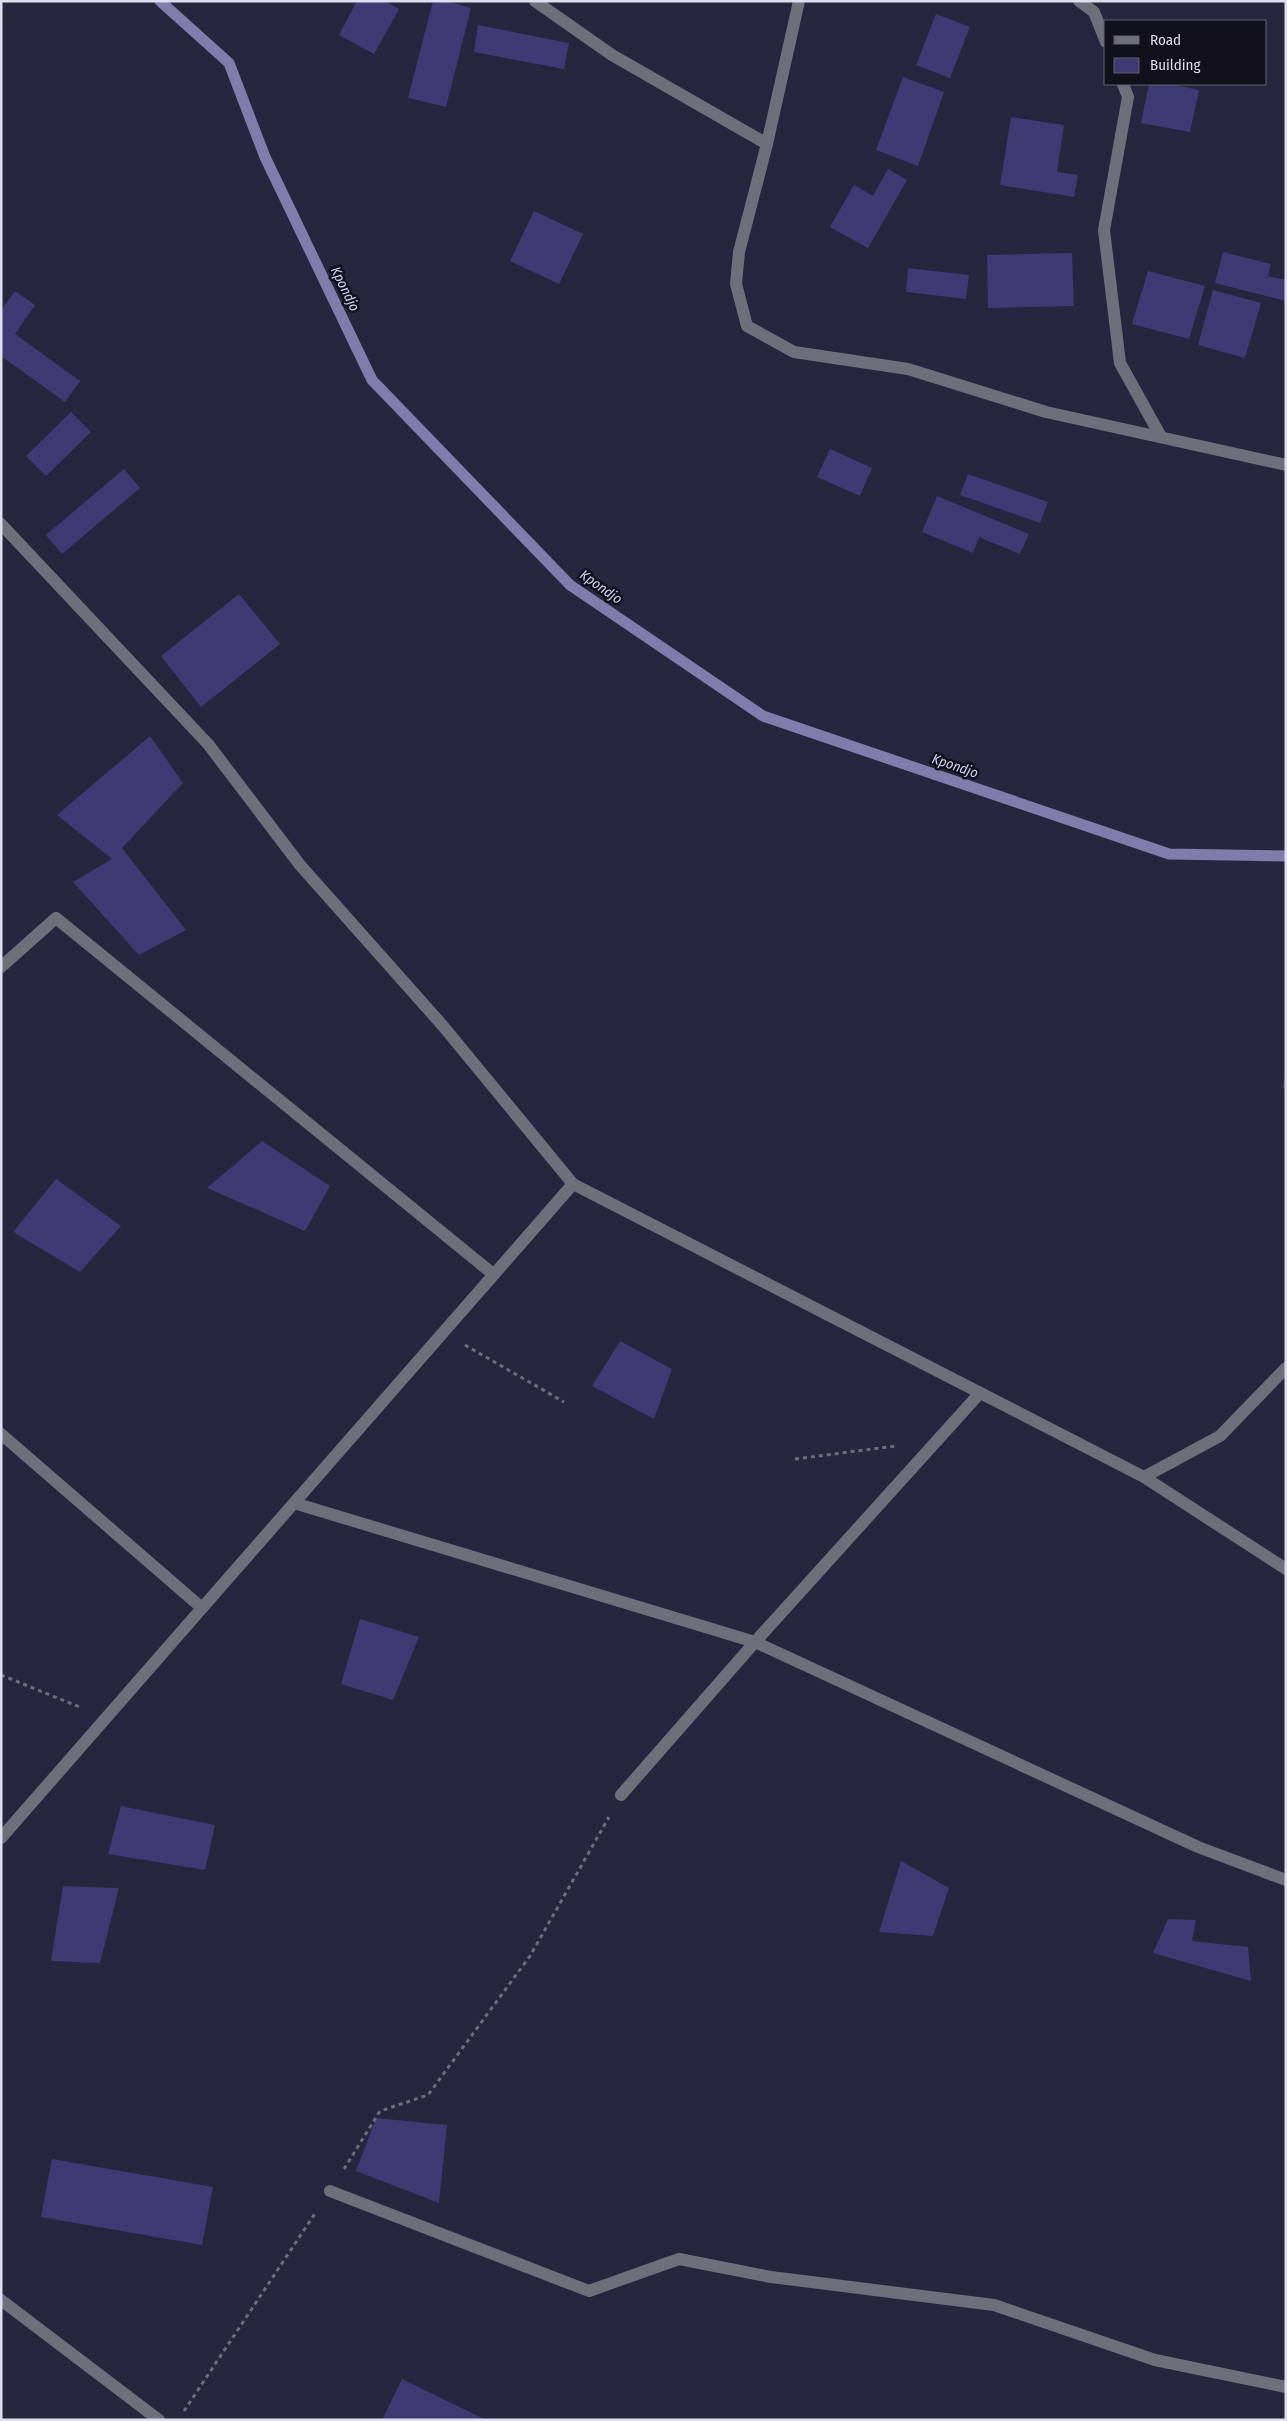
<svg xmlns="http://www.w3.org/2000/svg" width="1287" height="2421" font-family="'Fira Sans Condensed',sans-serif">
  <style>
    .lines { fill: none; stroke-linecap: round; stroke-linejoin: round }
    .stream { stroke: #807cac; stroke-width: 11 }
    .building { fill: #3f3974 }
    .path { stroke: #6c6b80; stroke-width: 3; stroke-dasharray: 4 4; stroke-linecap: butt }
    .minor { stroke: #6f6f7c; stroke-width: 12 }
    .labels { text-anchor: middle; dominant-baseline: central; stroke-width: 5; stroke-linejoin: round; paint-order: stroke }
    .water-label { font-size: 14px; font-style: italic; fill: #d0d0f6; stroke: #11101b }
  </style>
  <rect width="100%" height="100%" fill="#27263e"/>
  <g class="lines">
    <path class="stream" d="M 160,1 L 229,63 L 265,157 L 372,380 L 570,585 L 763,716 L 1169,854 L 1286,856"/>
  </g>
  <g class="building">
    <path d="M 357,1 L 385,1 L 399,9 L 374,54 L 339,35 Z"/>
    <path d="M 433,1 L 446,1 L 471,8 L 446,107 L 408,98 Z"/>
    <path d="M 936,14 L 970,27 L 950,78 L 916,65 Z"/>
    <path d="M 478,25 L 569,43 L 564,69 L 474,52 Z"/>
    <path d="M 903,77 L 944,92 L 918,166 L 876,150 Z"/>
    <path d="M 1149,84 L 1170,84 L 1199,90 L 1190,132 L 1141,123 Z"/>
    <path d="M 1011,117 L 1064,125 L 1057,172 L 1078,175 L 1074,197 L 1000,185 Z"/>
    <path d="M 888,169 L 907,180 L 868,248 L 830,227 L 854,185 L 873,196 Z"/>
    <path d="M 534,211 L 583,234 L 559,284 L 510,261 Z"/>
    <path d="M 1223,252 L 1271,264 L 1268,276 L 1286,280 L 1286,301 L 1215,283 Z"/>
    <path d="M 1072,253 L 1074,306 L 988,308 L 987,255 Z"/>
    <path d="M 908,268 L 969,275 L 966,299 L 906,292 Z"/>
    <path d="M 1148,271 L 1205,286 L 1189,339 L 1132,324 Z"/>
    <path d="M 1213,290 L 1261,303 L 1245,358 L 1198,345 Z"/>
    <path d="M 15,291 L 35,305 L 15,334 L 80,381 L 65,402 L 1,356 L 1,310 Z"/>
    <path d="M 71,412 L 91,432 L 46,476 L 26,456 Z"/>
    <path d="M 830,449 L 872,468 L 860,496 L 817,477 Z"/>
    <path d="M 124,469 L 140,488 L 62,554 L 46,535 Z"/>
    <path d="M 968,474 L 1048,502 L 1040,523 L 960,495 Z"/>
    <path d="M 937,496 L 1029,534 L 1020,554 L 979,537 L 973,553 L 922,532 Z"/>
    <path d="M 239,594 L 280,644 L 201,707 L 161,656 Z"/>
    <path d="M 150,736 L 183,783 L 122,848 L 186,930 L 139,955 L 73,882 L 112,859 L 57,815 Z"/>
    <path d="M 1285,1076 L 1286,1076 L 1286,1089 L 1282,1088 Z"/>
    <path d="M 262,1141 L 330,1186 L 305,1231 L 207,1188 Z"/>
    <path d="M 56,1179 L 121,1226 L 80,1272 L 13,1232 Z"/>
    <path d="M 620,1341 L 672,1369 L 654,1419 L 592,1386 Z"/>
    <path d="M 360,1619 L 419,1637 L 393,1700 L 341,1684 Z"/>
    <path d="M 121,1806 L 215,1825 L 205,1870 L 108,1854 Z"/>
    <path d="M 901,1861 L 949,1888 L 933,1936 L 879,1932 Z"/>
    <path d="M 63,1886 L 119,1888 L 100,1963 L 51,1961 Z"/>
    <path d="M 1168,1919 L 1196,1920 L 1192,1941 L 1248,1947 L 1251,1981 L 1153,1953 Z"/>
    <path d="M 376,2118 L 447,2125 L 439,2203 L 356,2171 Z"/>
    <path d="M 52,2159 L 213,2187 L 202,2245 L 41,2217 Z"/>
    <path d="M 402,2379 L 486,2420 L 382,2420 Z"/>
  </g>
  <g class="lines">
    <g class="path">
      <path d="M 465,1345 L 564,1402"/>
      <path d="M 795,1459 L 896,1446"/>
      <path d="M 1,1675 L 80,1707"/>
      <path d="M 344,2169 L 380,2111 L 428,2095 L 530,1956 L 609,1817"/>
      <path d="M 184,2411 L 316,2212"/>
    </g>
    <g class="minor">
      <path d="M 535,1 L 612,55 L 767,144"/>
      <path d="M 799,1 L 767,144 L 739,252 L 736,284 L 747,326 L 794,352 L 908,369 L 1046,412 L 1286,465"/>
      <path d="M 1079,1 L 1094,12 L 1106,42"/>
      <path d="M 1123,84 L 1128,97 L 1104,230 L 1120,363 L 1160,435"/>
      <path d="M 1,524 L 208,744 L 300,865 L 443,1026 L 573,1184 L 1144,1477 L 1286,1569"/>
      <path d="M 1,967 L 56,918 L 493,1274"/>
      <path d="M 1,1434 L 202,1608"/>
      <path d="M 1144,1477 L 1220,1436 L 1286,1368"/>
      <path d="M 294,1503 L 755,1642 L 1198,1847 L 1286,1880"/>
      <path d="M 621,1795 L 755,1642 L 980,1393"/>
      <path d="M 1,1838 L 573,1184"/>
      <path d="M 330,2191 L 589,2291 L 679,2259 L 771,2277 L 994,2305 L 1155,2360 L 1286,2387"/>
      <path d="M 1,2300 L 159,2420"/>
    </g>
  </g>
  <g class="labels">
    <g class="water-label">
      <text transform="translate(345 289) rotate(64)">Kpondjo</text>
      <text transform="translate(601 587) rotate(35)">Kpondjo</text>
      <text transform="translate(955 766) rotate(19)">Kpondjo</text>
    </g>
  </g>
  <rect width="1287" height="2421" fill="none" stroke="#dedeee" stroke-width="5"/>
  <rect x="1104" y="20" width="162" height="65" fill="#11101b" stroke="#63626f"/>
  <rect x="1114" y="36" width="25" height="8" fill="#6f6f7c" stroke="#63626f"/>
  <text x="1150" y="45" font-size="15" fill="#dedeee">Road</text>
  <rect x="1114" y="58" width="25" height="15" fill="#3f3974" stroke="#63626f"/>
  <text x="1150" y="70" font-size="15" fill="#dedeee">Building</text>
</svg>
